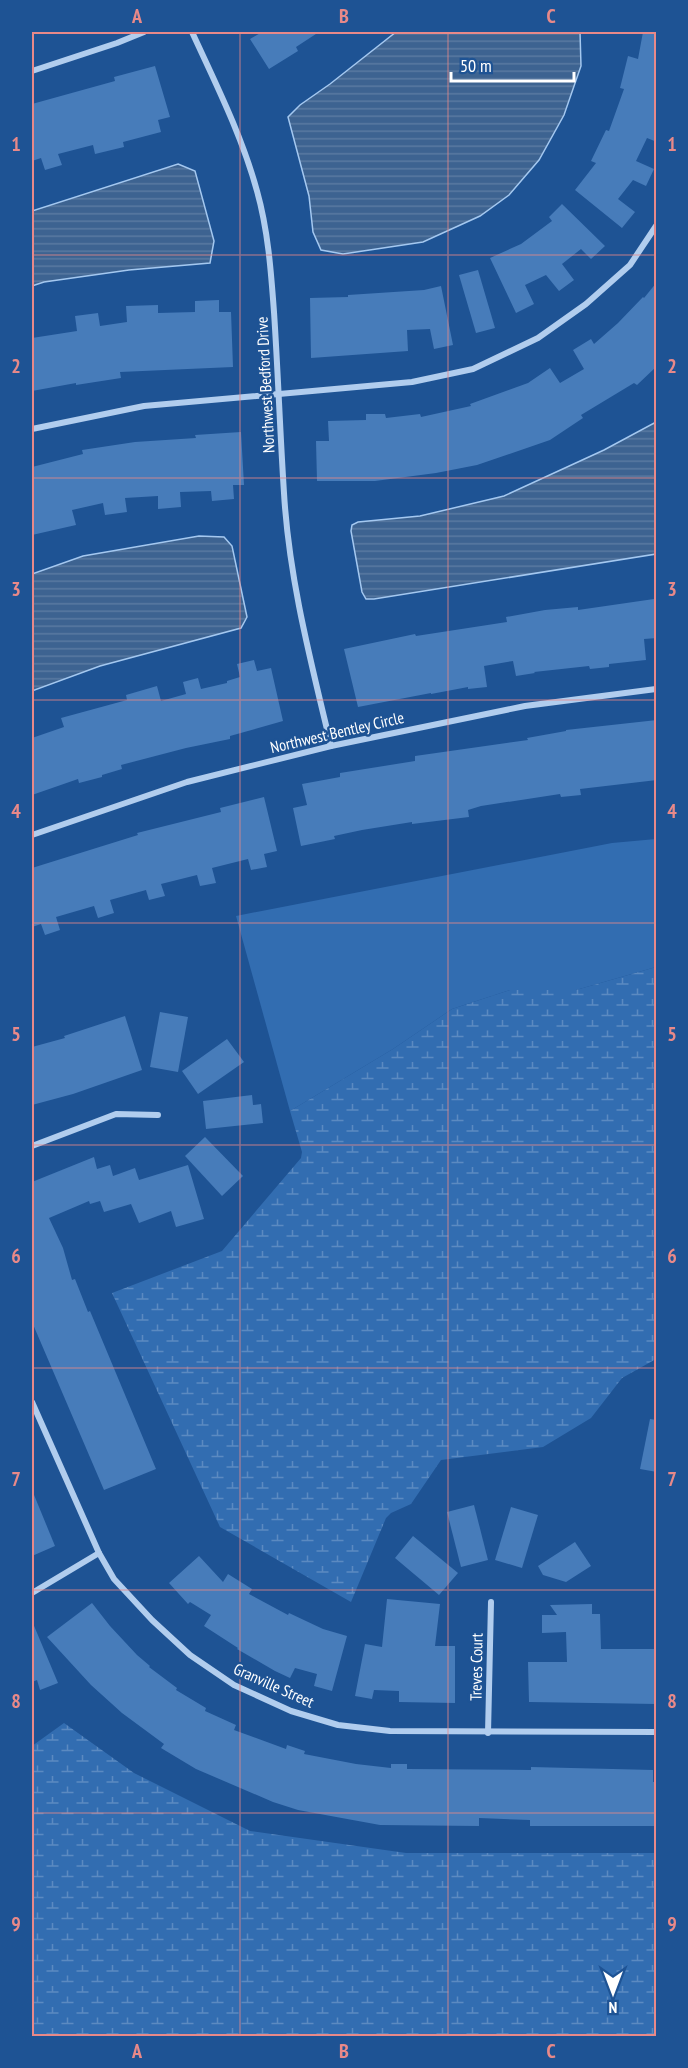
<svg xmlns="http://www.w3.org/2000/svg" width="688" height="2068" font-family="'PT Sans Narrow',sans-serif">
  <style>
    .green { fill: #326db1 }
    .wetland { fill: url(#wetland-marsh) }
    .water { fill: url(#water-rules); stroke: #a4c8f0; stroke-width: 1.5 }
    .building { fill: #477cba }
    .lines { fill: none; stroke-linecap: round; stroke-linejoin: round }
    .street { stroke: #b1cdee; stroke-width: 6 }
    .grid { fill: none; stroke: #e88989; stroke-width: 1.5; stroke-opacity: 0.55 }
    .labels { text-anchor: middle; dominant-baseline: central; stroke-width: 5; stroke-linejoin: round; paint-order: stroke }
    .street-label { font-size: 16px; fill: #fff; stroke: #1e5394 }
    .neatline { fill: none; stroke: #e88989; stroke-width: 2 }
    .grid-label { font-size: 20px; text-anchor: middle; font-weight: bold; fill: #e88989 }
  </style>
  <defs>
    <pattern id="wetland-marsh" width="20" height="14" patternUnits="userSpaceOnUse" patternTransform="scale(1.5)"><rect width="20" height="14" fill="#326db1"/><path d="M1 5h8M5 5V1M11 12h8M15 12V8" fill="none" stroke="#5b8ac1"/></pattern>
    <pattern id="water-rules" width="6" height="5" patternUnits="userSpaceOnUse" patternTransform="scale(1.5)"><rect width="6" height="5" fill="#3d6391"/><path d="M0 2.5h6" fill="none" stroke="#5a7aa2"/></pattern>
  </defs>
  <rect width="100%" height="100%" fill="#1e5394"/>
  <path class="green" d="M 656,839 L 656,967 L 576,990 L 510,990 L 452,1009 L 393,1049 L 290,1111 L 236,916 L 612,843 Z"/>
  <g class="wetland">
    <path d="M 656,967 L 656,1359 L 622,1378 L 591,1418 L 543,1447 L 441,1460 L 411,1504 L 391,1513 L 386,1518 L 351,1602 L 220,1527 L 112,1293 L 222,1251 L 301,1158 L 302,1152 L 290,1111 L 393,1049 L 452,1009 L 510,990 L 576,990 Z"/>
    <path d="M 64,1723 L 134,1773 L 250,1831 L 406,1853 L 656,1853 L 656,2036 L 32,2036 L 32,1746 Z"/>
  </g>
  <g class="water">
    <path d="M 396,32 L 580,32 L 581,66 L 564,115 L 539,160 L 509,195 L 480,216 L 423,242 L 343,254 L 321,250 L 313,232 L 309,196 L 288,117 L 300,105 L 330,84 Z"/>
    <path d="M 178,164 L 195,171 L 214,241 L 210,263 L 129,270 L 44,282 L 32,286 L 32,211 Z"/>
    <path d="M 656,422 L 656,554 L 374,599 L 366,599 L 362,592 L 351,531 L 352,525 L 358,522 L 420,516 L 504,496 L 604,450 Z"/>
    <path d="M 199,536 L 224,537 L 232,546 L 247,617 L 241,628 L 100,666 L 32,691 L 32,574 L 83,556 Z"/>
  </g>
  <g class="building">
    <path d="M 262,32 L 319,32 L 296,47 L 298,51 L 269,69 L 250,39 Z"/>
    <path d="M 643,32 L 657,32 L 657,142 L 647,138 L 636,161 L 654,169 L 646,186 L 633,180 L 618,199 L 635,212 L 622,228 L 575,190 L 596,163 L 591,161 L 606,130 L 609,131 L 624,89 L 620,88 L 628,56 L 638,59 Z"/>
    <path d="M 155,66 L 170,117 L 158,120 L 161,132 L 123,142 L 124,147 L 95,154 L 93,145 L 58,154 L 62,165 L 45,170 L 41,158 L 32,161 L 32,104 L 115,81 L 114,77 Z"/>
    <path d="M 562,204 L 605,246 L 591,259 L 581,249 L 562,264 L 574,280 L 559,291 L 546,275 L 525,285 L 534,304 L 516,313 L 490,258 L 521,244 L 552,221 L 549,217 Z"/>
    <path d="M 478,270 L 495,328 L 476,333 L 459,275 Z"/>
    <path d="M 657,282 L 657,366 L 637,385 L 634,383 L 581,415 L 583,418 L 550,440 L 477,465 L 436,473 L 375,481 L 317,481 L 316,441 L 329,441 L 328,421 L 366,420 L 366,414 L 385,414 L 386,418 L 420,414 L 421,417 L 471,406 L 470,404 L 528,383 L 550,368 L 560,383 L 584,369 L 573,350 L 591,339 L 594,344 L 618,323 L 643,297 L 644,298 Z"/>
    <path d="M 441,286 L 453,345 L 434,349 L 430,329 L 407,330 L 408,351 L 311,358 L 310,298 L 348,297 L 348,295 L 424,290 Z"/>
    <path d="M 219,300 L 219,312 L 231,312 L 233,367 L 120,372 L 121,378 L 76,385 L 76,383 L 32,391 L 32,338 L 77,331 L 75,316 L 98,313 L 100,326 L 127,322 L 126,306 L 158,305 L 158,313 L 195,312 L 195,301 Z"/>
    <path d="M 241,432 L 244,485 L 233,485 L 234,499 L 212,501 L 211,491 L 180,492 L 181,507 L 158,509 L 158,496 L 125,498 L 127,512 L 105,515 L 103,503 L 72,510 L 76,525 L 32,535 L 32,467 L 83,454 L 82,450 L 135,442 L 196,438 L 195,435 Z"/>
    <path d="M 654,599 L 657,638 L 644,639 L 646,660 L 609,664 L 609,667 L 590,669 L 589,666 L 534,672 L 535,673 L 516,676 L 513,661 L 484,666 L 487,687 L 468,689 L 468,687 L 431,694 L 431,693 L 358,707 L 344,649 L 415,634 L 416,636 L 507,622 L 506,617 L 545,610 L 578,607 L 578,610 Z"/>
    <path d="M 254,660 L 257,671 L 271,668 L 283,721 L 230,736 L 230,739 L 186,748 L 121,765 L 122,769 L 102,775 L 102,777 L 79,783 L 78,779 L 32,795 L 32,738 L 64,727 L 61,718 L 127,700 L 126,695 L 157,686 L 161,701 L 186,694 L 183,682 L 198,678 L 201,689 L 227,683 L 227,681 L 240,677 L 237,664 Z"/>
    <path d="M 657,720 L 657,780 L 580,789 L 581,795 L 561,797 L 560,794 L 481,806 L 468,810 L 469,817 L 412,824 L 412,822 L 362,830 L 334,836 L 335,839 L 301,846 L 293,808 L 307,805 L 302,784 L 340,777 L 340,773 L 415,761 L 415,756 L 528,740 L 527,738 L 566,731 L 566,730 Z"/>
    <path d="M 264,797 L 277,851 L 264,854 L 267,867 L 251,870 L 248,859 L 212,868 L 216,883 L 200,886 L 197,875 L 161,884 L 165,896 L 149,900 L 146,890 L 110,900 L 114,913 L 98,918 L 94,906 L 56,917 L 60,930 L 45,935 L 41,924 L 32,927 L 32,868 L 138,835 L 137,833 L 221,812 L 220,808 Z"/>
    <path d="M 160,1012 L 188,1017 L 178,1072 L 150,1067 Z"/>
    <path d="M 125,1016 L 142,1070 L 73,1094 L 32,1105 L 32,1047 L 65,1038 L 64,1036 Z"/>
    <path d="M 227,1039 L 244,1062 L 198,1094 L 182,1071 Z"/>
    <path d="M 252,1095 L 253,1105 L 261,1104 L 263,1123 L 206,1129 L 203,1101 Z"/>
    <path d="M 205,1137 L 243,1176 L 222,1196 L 185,1156 Z"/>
    <path d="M 94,1157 L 97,1169 L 110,1165 L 113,1176 L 135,1168 L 139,1180 L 188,1165 L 204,1219 L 176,1227 L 171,1211 L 139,1223 L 131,1204 L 104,1212 L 100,1201 L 90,1204 L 89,1201 L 49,1218 L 63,1248 L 72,1280 L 75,1279 L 88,1312 L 90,1311 L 156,1469 L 104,1490 L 32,1322 L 32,1182 Z"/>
    <path d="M 650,1419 L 657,1420 L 657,1472 L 640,1469 Z"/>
    <path d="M 32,1490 L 55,1546 L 32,1556 Z"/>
    <path d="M 474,1505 L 488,1560 L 461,1567 L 447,1512 Z"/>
    <path d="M 511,1507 L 538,1515 L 522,1568 L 495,1560 Z"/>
    <path d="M 413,1536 L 458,1573 L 439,1595 L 395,1558 Z"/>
    <path d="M 575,1542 L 591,1566 L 566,1582 L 543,1575 L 538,1566 Z"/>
    <path d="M 199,1556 L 223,1582 L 228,1574 L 252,1589 L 249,1594 L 288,1615 L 289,1613 L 323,1629 L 347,1636 L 332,1691 L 314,1686 L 317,1674 L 295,1668 L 290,1678 L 275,1671 L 237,1649 L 238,1648 L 204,1626 L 211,1615 L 190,1602 L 188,1604 L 169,1583 Z"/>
    <path d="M 387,1599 L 440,1604 L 435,1646 L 455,1646 L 455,1703 L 399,1702 L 399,1691 L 374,1690 L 372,1699 L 355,1696 L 365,1644 L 382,1647 Z"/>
    <path d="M 92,1603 L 110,1626 L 137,1655 L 150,1666 L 149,1667 L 177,1688 L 176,1690 L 206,1708 L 205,1711 L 236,1725 L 234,1730 L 286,1749 L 287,1745 L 305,1751 L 304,1754 L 356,1764 L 391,1768 L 391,1764 L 407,1764 L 407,1769 L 531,1770 L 531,1767 L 653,1770 L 653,1782 L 657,1782 L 657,1826 L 530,1826 L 530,1820 L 479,1818 L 479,1826 L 380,1825 L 298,1810 L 273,1802 L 196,1769 L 161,1748 L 164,1744 L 122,1713 L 91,1685 L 47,1637 Z"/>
    <path d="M 592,1604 L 592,1614 L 600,1614 L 601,1649 L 657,1649 L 657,1704 L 529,1702 L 528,1662 L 567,1662 L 566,1632 L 542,1633 L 542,1615 L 557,1615 L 550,1605 Z"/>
    <path d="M 32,1621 L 58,1683 L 40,1690 L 37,1680 L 32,1682 Z"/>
  </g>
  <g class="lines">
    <g class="street">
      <path d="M 192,32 C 216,84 242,136 257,191 C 268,230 271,271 274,312 C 278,372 280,432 284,493 C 289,579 311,662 331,746"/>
      <path d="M 32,71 L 117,43 L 144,32"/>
      <path d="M 32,429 L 144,406 L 412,382 L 473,369 L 538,338 L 586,304 L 630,265 L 656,226"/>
      <path d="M 32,835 L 187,782 L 331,746 L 525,706 L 656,689"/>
      <path d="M 32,1146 L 116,1114 L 158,1115"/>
      <path d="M 32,1402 L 99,1553 L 114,1579 L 152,1620 L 190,1655 L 234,1685 L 291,1711 L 338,1725 L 390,1731 L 656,1732"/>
      <path d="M 32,1593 L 99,1553"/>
      <path d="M 488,1733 L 491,1602"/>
    </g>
  </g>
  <path class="grid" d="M 240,32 L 240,2036M 448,32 L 448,2036M 32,255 L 656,255M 32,478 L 656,478M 32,700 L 656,700M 32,923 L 656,923M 32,1145 L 656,1145M 32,1368 L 656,1368M 32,1590 L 656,1590M 32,1813 L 656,1813"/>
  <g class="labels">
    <g class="street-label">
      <text transform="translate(265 385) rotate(-93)">Northwest Bedford Drive</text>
      <text transform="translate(337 732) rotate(-13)">Northwest Bentley Circle</text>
      <text transform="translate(476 1667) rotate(-89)">Treves Court</text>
      <text transform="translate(274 1685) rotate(24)">Granville Street</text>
    </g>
  </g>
  <rect width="688" height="2068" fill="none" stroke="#1e5394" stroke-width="66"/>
  <g transform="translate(613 1993) rotate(180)" stroke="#1e5394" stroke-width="4.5" paint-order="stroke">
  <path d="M0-4.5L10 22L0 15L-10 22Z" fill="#ffffff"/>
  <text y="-9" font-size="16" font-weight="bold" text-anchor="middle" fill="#ffffff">N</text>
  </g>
  <path d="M451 72v9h123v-9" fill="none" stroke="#ffffff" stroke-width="3"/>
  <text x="460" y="72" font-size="18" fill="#ffffff" stroke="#1e5394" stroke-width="4.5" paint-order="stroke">50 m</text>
  <rect x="33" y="33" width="622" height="2002" class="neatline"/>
  <g class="grid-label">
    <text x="137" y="23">A</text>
    <text x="344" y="23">B</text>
    <text x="551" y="23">C</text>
    <text x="16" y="151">1</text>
    <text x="672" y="151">1</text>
    <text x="16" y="373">2</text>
    <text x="672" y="373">2</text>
    <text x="16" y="596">3</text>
    <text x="672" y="596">3</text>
    <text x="16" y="818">4</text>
    <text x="672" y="818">4</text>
    <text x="16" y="1041">5</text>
    <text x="672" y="1041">5</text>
    <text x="16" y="1263">6</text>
    <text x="672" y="1263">6</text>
    <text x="16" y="1486">7</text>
    <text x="672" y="1486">7</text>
    <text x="16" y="1708">8</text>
    <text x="672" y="1708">8</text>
    <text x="16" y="1931">9</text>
    <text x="672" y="1931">9</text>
    <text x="137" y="2058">A</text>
    <text x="344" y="2058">B</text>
    <text x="551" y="2058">C</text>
  </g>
</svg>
